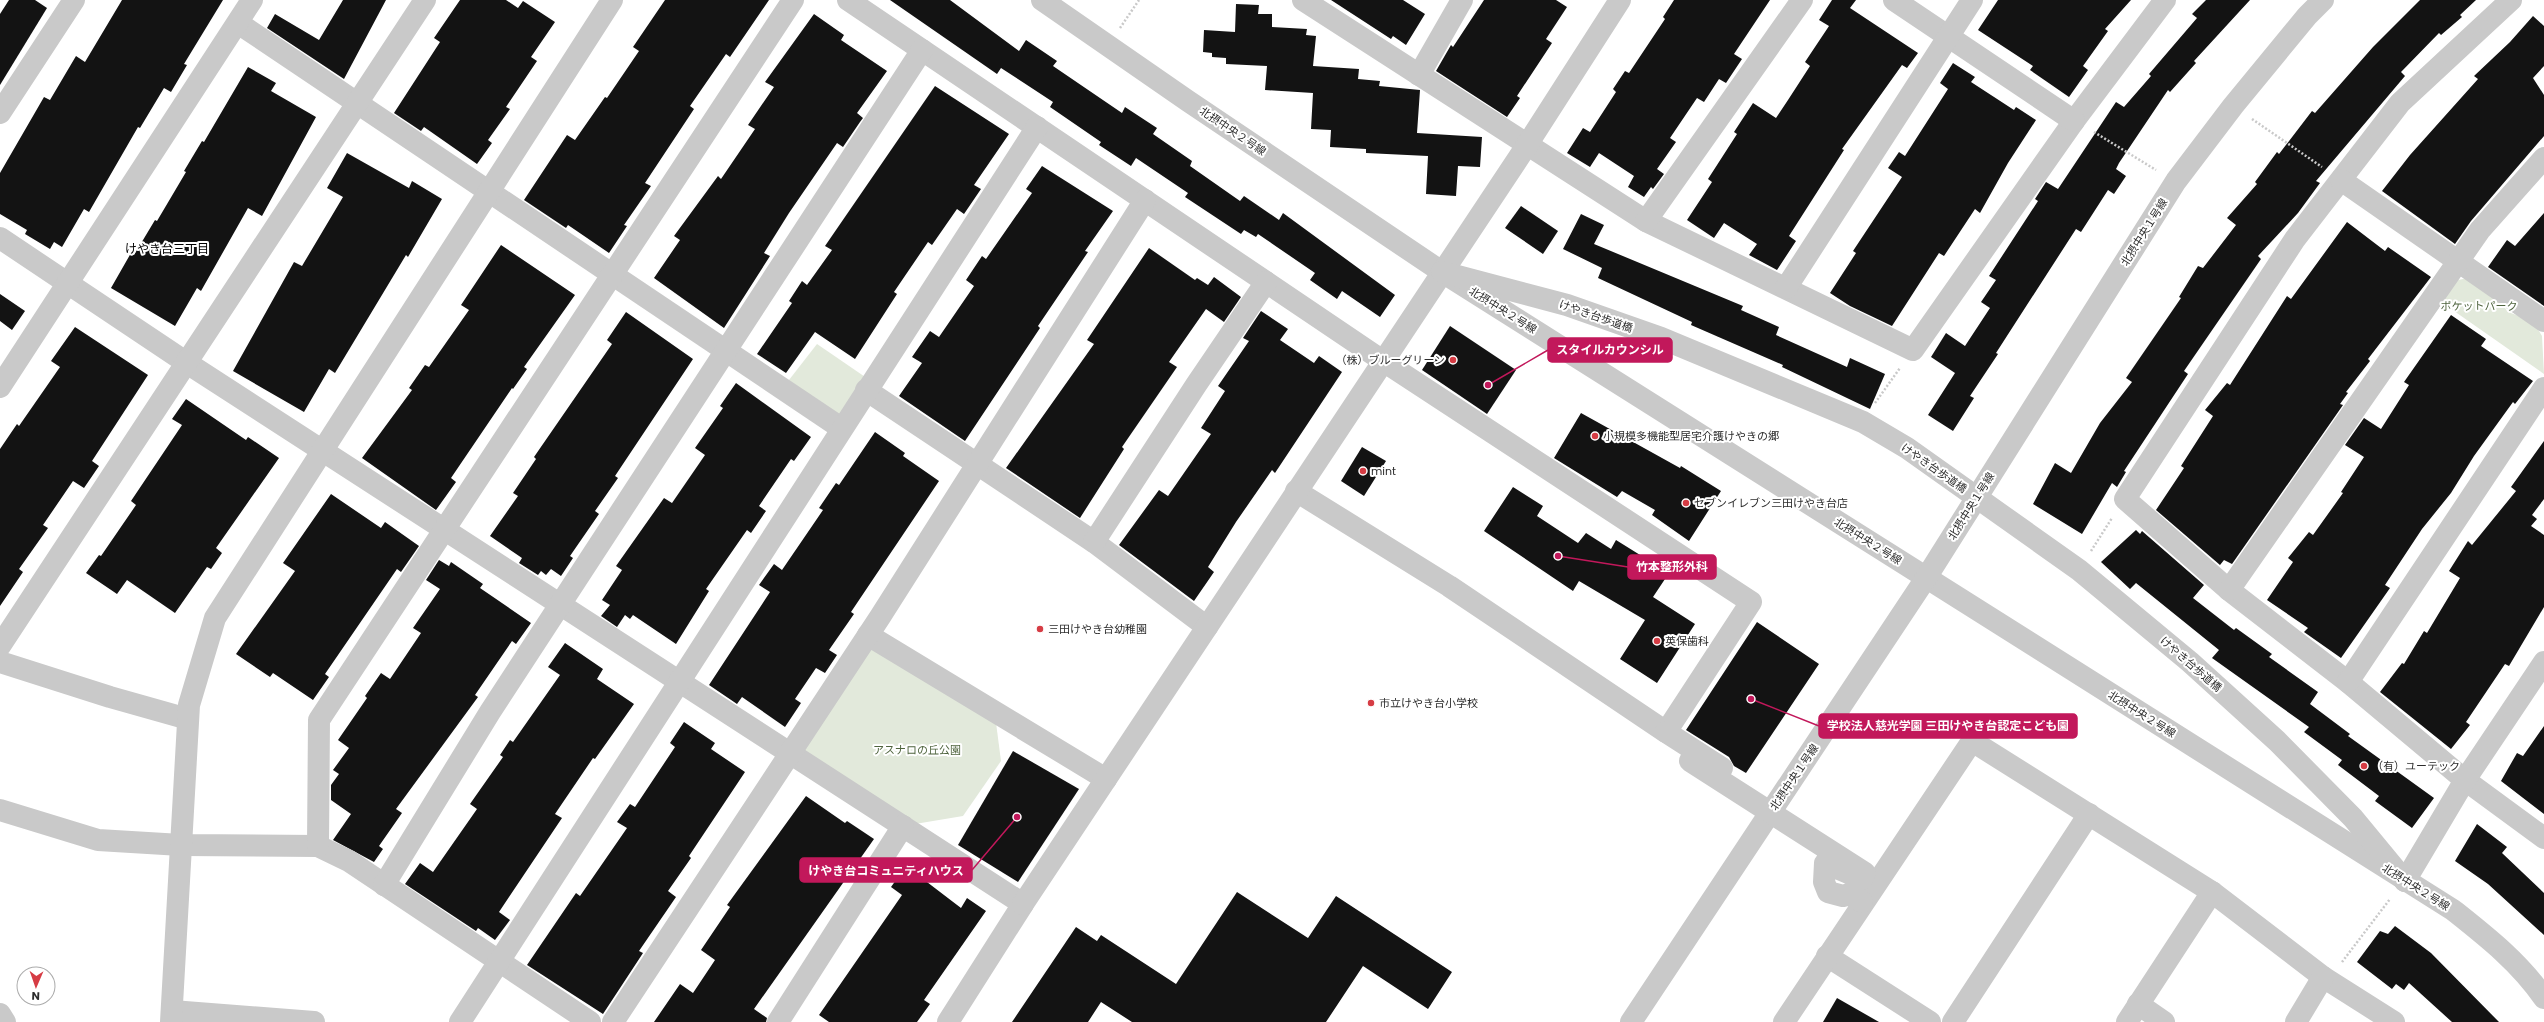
<svg xmlns="http://www.w3.org/2000/svg" width="2544" height="1022" font-family="Poppins,'Noto Sans JP',sans-serif">
  <style>
    .green { fill: #e2e9db }
    .building { fill: #131313 }
    .lines { fill: none; stroke-linecap: round; stroke-linejoin: round }
    .path { stroke: #c9c9c9; stroke-width: 2.5; stroke-dasharray: 2 2; stroke-linecap: butt }
    .minor { stroke: #c9c9c9; stroke-width: 22 }
    .minor-bridge { stroke: #c9c9c9; stroke-width: 22 }
    .poi-dot { fill: #d63c44; stroke: #fff; stroke-width: 1.5 }
    .labels { text-anchor: middle; dominant-baseline: central; stroke-width: 4; stroke-linejoin: round; paint-order: stroke }
    .street-label { font-size: 11px; fill: #2c2c2c; stroke: #fff }
    .park-label { font-size: 11px; fill: #4f643e; stroke: #fff }
    .poi-label { font-size: 11px; fill: #2c2c2c; stroke: #fff; text-anchor: start }
    .neighbourhood-label { font-size: 12px; fill: #000; stroke: #fff }
    .leader { fill: none; stroke: #c2185b; stroke-width: 1.5 }
    .callout-dot { fill: #c2185b; stroke: #fff; stroke-width: 1.5 }
    .callout { fill: #c2185b; stroke: #c2185b; stroke-width: 1.5 }
    .callout-label { font-size: 12px; text-anchor: middle; font-weight: bold; fill: #fff }
  </style>
  <rect width="100%" height="100%" fill="#fff"/>
  <g class="green">
    <path d="M 2468,278 L 2494,293 L 2508,312 L 2533,321 L 2542,336 L 2544,374 L 2434,297 L 2443,283 Z"/>
    <path d="M 817,344 L 871,381 L 849,416 L 827,419 L 782,389 Z"/>
    <path d="M 868,635 L 995,715 L 1001,761 L 963,816 L 903,826 L 790,754 Z"/>
  </g>
  <g class="building">
    <path d="M 9,0 L 35,0 L 47,8 L 0,85 L 0,14 Z"/>
    <path d="M 122,0 L 223,0 L 184,64 L 187,65 L 171,92 L 164,88 L 140,128 L 138,127 L 89,212 L 84,209 L 62,247 L 54,242 L 50,249 L 25,234 L 27,230 L 0,214 L 0,173 L 44,97 L 50,100 L 76,56 L 85,62 Z"/>
    <path d="M 343,0 L 386,0 L 344,79 L 267,28 L 275,14 L 319,40 Z"/>
    <path d="M 460,0 L 506,0 L 518,8 L 523,1 L 555,22 L 531,57 L 537,61 L 506,107 L 510,109 L 488,140 L 492,143 L 477,164 L 424,127 L 421,131 L 394,113 L 440,42 L 434,38 Z"/>
    <path d="M 665,0 L 769,0 L 730,57 L 726,54 L 690,106 L 694,109 L 645,183 L 651,186 L 624,225 L 627,226 L 609,253 L 568,225 L 566,228 L 524,200 L 567,135 L 575,140 L 605,97 L 607,98 L 639,51 L 633,47 Z"/>
    <path d="M 890,0 L 950,0 L 1019,51 L 1026,40 L 1057,61 L 1053,66 L 1122,113 L 1125,107 L 1157,128 L 1153,134 L 1192,161 L 1190,166 L 1240,201 L 1244,196 L 1279,220 L 1283,213 L 1395,295 L 1380,317 L 1342,291 L 1337,299 L 1310,280 L 1315,273 L 1258,234 L 1256,237 L 1244,230 L 1241,234 L 1185,197 L 1188,193 L 1136,158 L 1131,166 L 1099,145 L 1101,142 L 1050,107 L 1053,102 L 1001,68 L 997,74 Z"/>
    <path d="M 1331,0 L 1403,0 L 1425,14 L 1406,45 L 1393,36 L 1391,39 Z"/>
    <path d="M 1484,0 L 1556,0 L 1567,7 L 1546,39 L 1552,43 L 1517,96 L 1520,98 L 1507,117 L 1436,71 L 1451,45 L 1453,47 Z"/>
    <path d="M 1674,0 L 1770,0 L 1734,54 L 1742,59 L 1726,83 L 1719,79 L 1704,102 L 1697,98 L 1670,138 L 1676,142 L 1657,169 L 1664,174 L 1653,189 L 1651,187 L 1644,197 L 1628,187 L 1634,176 L 1599,153 L 1590,167 L 1567,153 L 1583,128 L 1590,132 L 1616,92 L 1613,89 L 1625,71 L 1629,73 L 1665,19 L 1663,17 Z"/>
    <path d="M 1832,0 L 1856,0 L 1850,8 L 1918,53 L 1907,68 L 1902,65 L 1842,149 L 1844,150 L 1789,236 L 1796,241 L 1777,270 L 1749,255 L 1757,244 L 1724,223 L 1714,238 L 1687,220 L 1712,182 L 1708,179 L 1737,134 L 1734,132 L 1753,103 L 1776,118 L 1788,100 L 1810,66 L 1805,62 L 1829,26 L 1819,20 Z"/>
    <path d="M 1998,0 L 2131,0 L 2105,29 L 2108,31 L 2083,66 L 2088,70 L 2069,97 L 2030,70 L 2033,66 L 1978,30 Z"/>
    <path d="M 2206,0 L 2250,0 L 2194,61 L 2196,63 L 2170,92 L 2168,90 L 2119,163 L 2116,169 L 2126,176 L 2114,194 L 2108,190 L 2081,232 L 2076,229 L 1996,353 L 1998,354 L 1970,396 L 1974,398 L 1953,431 L 1928,415 L 1955,373 L 1931,357 L 1946,333 L 1965,346 L 1990,308 L 1981,302 L 1996,280 L 1989,276 L 2038,201 L 2035,199 L 2046,182 L 2058,189 L 2116,102 L 2124,107 L 2151,76 L 2149,74 L 2197,18 L 2192,14 Z"/>
    <path d="M 2420,0 L 2476,0 L 2460,15 L 2462,17 L 2441,35 L 2439,33 L 2401,72 L 2405,76 L 2316,181 L 2320,183 L 2298,213 L 2258,256 L 2261,259 L 2184,371 L 2188,374 L 2124,471 L 2126,472 L 2117,487 L 2112,483 L 2082,534 L 2033,504 L 2055,463 L 2071,473 L 2100,423 L 2132,382 L 2126,378 L 2181,298 L 2179,297 L 2198,266 L 2203,268 L 2236,225 L 2227,218 L 2257,184 L 2255,182 L 2277,152 L 2279,154 L 2312,111 L 2315,113 L 2373,47 Z"/>
    <path d="M 1236,4 L 1259,5 L 1258,14 L 1272,14 L 1272,27 L 1307,29 L 1306,35 L 1316,36 L 1313,66 L 1359,69 L 1358,79 L 1380,81 L 1379,86 L 1420,90 L 1417,133 L 1482,137 L 1480,167 L 1458,166 L 1456,196 L 1426,194 L 1428,156 L 1366,153 L 1366,149 L 1330,147 L 1331,130 L 1311,129 L 1313,93 L 1265,90 L 1267,66 L 1226,64 L 1226,58 L 1212,57 L 1212,53 L 1203,52 L 1204,30 L 1235,32 Z"/>
    <path d="M 814,14 L 844,35 L 841,40 L 887,71 L 857,113 L 863,118 L 860,122 L 843,147 L 837,143 L 789,213 L 764,253 L 770,256 L 724,328 L 654,278 L 680,240 L 674,236 L 718,176 L 721,179 L 755,129 L 748,125 L 774,87 L 765,82 Z"/>
    <path d="M 2533,16 L 2544,26 L 2544,66 L 2533,78 L 2544,95 L 2544,136 L 2471,221 L 2455,244 L 2382,191 L 2410,155 L 2478,79 L 2474,76 L 2510,42 Z"/>
    <path d="M 1953,63 L 1975,77 L 1971,82 L 2014,110 L 2016,107 L 2036,120 L 2008,163 L 1980,213 L 1975,209 L 1944,256 L 1939,253 L 1892,326 L 1850,306 L 1830,293 L 1856,253 L 1853,251 L 1902,177 L 1888,168 L 1899,152 L 1905,156 L 1948,89 L 1940,83 Z"/>
    <path d="M 248,67 L 276,83 L 271,91 L 316,117 L 262,216 L 248,208 L 201,291 L 197,288 L 175,326 L 111,288 L 131,253 L 134,255 L 155,220 L 157,221 L 186,172 L 184,171 L 202,141 L 204,142 Z"/>
    <path d="M 935,86 L 1009,134 L 974,185 L 981,189 L 964,214 L 957,209 L 932,245 L 928,242 L 894,292 L 897,294 L 855,359 L 815,332 L 786,373 L 757,354 L 792,303 L 789,301 L 802,281 L 807,285 L 832,250 L 825,246 Z"/>
    <path d="M 347,153 L 409,188 L 412,181 L 442,199 L 408,257 L 406,255 L 335,373 L 329,369 L 304,412 L 233,371 L 294,262 L 302,266 L 343,197 L 327,188 Z"/>
    <path d="M 1042,166 L 1113,211 L 1085,251 L 1088,252 L 1038,326 L 1040,328 L 965,441 L 899,396 L 922,363 L 912,357 L 930,331 L 939,337 L 974,286 L 966,280 L 982,256 L 986,259 L 1032,193 L 1026,189 Z"/>
    <path d="M 1521,206 L 1558,231 L 1543,254 L 1505,228 Z"/>
    <path d="M 2544,213 L 2544,306 L 2488,267 L 2507,240 L 2515,246 Z"/>
    <path d="M 1581,214 L 1604,225 L 1594,244 L 1743,306 L 1741,310 L 1779,327 L 1776,335 L 1847,367 L 1850,358 L 1885,374 L 1870,409 L 1782,367 L 1783,365 L 1691,325 L 1692,322 L 1598,278 L 1602,268 L 1563,249 Z"/>
    <path d="M 2347,222 L 2385,251 L 2388,247 L 2431,277 L 2368,359 L 2370,361 L 2346,392 L 2348,393 L 2340,404 L 2343,405 L 2232,564 L 2224,560 L 2220,565 L 2156,510 L 2184,468 L 2181,466 L 2213,416 L 2205,410 L 2227,383 L 2230,385 L 2287,296 L 2291,299 Z"/>
    <path d="M 501,245 L 575,295 L 524,367 L 527,369 L 513,389 L 512,388 L 451,478 L 456,482 L 436,510 L 362,458 L 412,390 L 409,388 L 425,365 L 429,367 L 469,310 L 461,305 Z"/>
    <path d="M 1149,248 L 1195,280 L 1197,278 L 1208,285 L 1214,277 L 1241,297 L 1224,322 L 1206,309 L 1169,362 L 1177,367 L 1122,447 L 1124,449 L 1080,518 L 1006,468 L 1094,344 L 1087,340 Z"/>
    <path d="M 0,294 L 25,311 L 12,330 L 0,321 Z"/>
    <path d="M 1261,311 L 1288,329 L 1280,340 L 1314,363 L 1319,356 L 1342,372 L 1275,473 L 1272,470 L 1236,522 L 1208,567 L 1214,572 L 1194,601 L 1119,545 L 1159,490 L 1168,496 L 1211,434 L 1201,428 L 1225,391 L 1218,386 L 1249,341 L 1243,338 Z"/>
    <path d="M 626,312 L 693,359 L 615,476 L 618,478 L 595,511 L 599,514 L 570,556 L 573,558 L 561,576 L 551,569 L 546,575 L 541,571 L 538,575 L 519,563 L 522,558 L 490,536 L 518,496 L 513,493 L 536,459 L 534,457 L 612,344 L 607,340 Z"/>
    <path d="M 2451,315 L 2486,339 L 2481,346 L 2533,381 L 2515,404 L 2513,402 L 2474,456 L 2451,493 L 2422,529 L 2385,585 L 2390,588 L 2341,658 L 2304,632 L 2308,628 L 2267,600 L 2293,562 L 2288,558 L 2309,532 L 2313,535 L 2343,493 L 2341,492 L 2364,457 L 2345,445 L 2364,418 L 2381,429 L 2409,385 L 2404,382 Z"/>
    <path d="M 1450,326 L 1516,370 L 1487,414 L 1422,370 Z"/>
    <path d="M 75,327 L 148,375 L 92,461 L 99,466 L 84,488 L 73,481 L 43,525 L 48,528 L 19,569 L 23,572 L 0,606 L 0,449 L 17,424 L 19,426 L 60,367 L 51,361 Z"/>
    <path d="M 736,383 L 811,437 L 794,461 L 791,459 L 759,506 L 766,511 L 751,533 L 747,530 L 706,589 L 709,591 L 676,644 L 633,615 L 630,619 L 625,615 L 617,627 L 601,616 L 610,605 L 602,600 L 622,570 L 616,566 L 664,498 L 672,503 L 705,455 L 695,448 L 723,408 L 720,406 Z"/>
    <path d="M 186,399 L 246,440 L 248,437 L 279,458 L 216,548 L 222,553 L 211,569 L 207,567 L 175,613 L 127,580 L 117,594 L 86,573 L 99,555 L 101,556 L 136,505 L 131,501 L 182,425 L 172,419 Z"/>
    <path d="M 1581,413 L 1680,468 L 1681,466 L 1721,491 L 1689,541 L 1652,515 L 1655,510 L 1622,491 L 1617,497 L 1554,458 Z"/>
    <path d="M 875,432 L 905,453 L 903,456 L 939,481 L 851,612 L 854,614 L 829,650 L 837,655 L 825,673 L 816,668 L 795,699 L 801,703 L 785,727 L 742,697 L 737,704 L 709,685 L 770,592 L 759,585 L 774,564 L 782,570 L 823,510 L 819,508 L 836,483 L 839,485 Z"/>
    <path d="M 2544,441 L 2544,499 L 2532,515 L 2537,519 L 2531,526 L 2544,535 L 2544,607 L 2509,666 L 2505,664 L 2466,722 L 2470,725 L 2451,749 L 2380,692 L 2402,663 L 2404,664 L 2424,631 L 2427,633 L 2460,578 L 2449,571 L 2468,541 L 2472,545 L 2516,491 L 2511,487 Z"/>
    <path d="M 1362,447 L 1386,461 L 1364,496 L 1341,481 Z"/>
    <path d="M 1513,487 L 1543,506 L 1537,516 L 1578,543 L 1586,533 L 1611,549 L 1616,540 L 1669,573 L 1653,597 L 1695,624 L 1657,683 L 1620,659 L 1645,620 L 1579,581 L 1573,591 L 1484,531 Z"/>
    <path d="M 331,494 L 381,528 L 385,522 L 419,546 L 401,572 L 397,569 L 325,674 L 329,677 L 313,700 L 273,673 L 270,677 L 236,654 L 295,571 L 283,563 Z"/>
    <path d="M 2136,530 L 2140,534 L 2142,531 L 2204,585 L 2193,598 L 2234,630 L 2236,628 L 2272,654 L 2269,657 L 2318,692 L 2310,704 L 2350,734 L 2348,736 L 2434,798 L 2412,828 L 2375,801 L 2379,796 L 2338,765 L 2342,760 L 2304,732 L 2309,727 L 2212,658 L 2219,650 L 2136,583 L 2130,589 L 2101,562 Z"/>
    <path d="M 439,560 L 449,566 L 451,562 L 483,584 L 480,588 L 531,623 L 516,644 L 512,641 L 475,695 L 478,697 L 467,712 L 396,809 L 402,813 L 379,846 L 383,849 L 374,862 L 333,840 L 351,814 L 331,800 L 331,785 L 339,774 L 333,770 L 349,748 L 338,740 L 367,698 L 365,696 L 381,673 L 390,679 L 421,633 L 413,628 L 440,589 L 426,580 Z"/>
    <path d="M 1757,622 L 1819,664 L 1746,773 L 1734,766 L 1729,757 L 1686,730 Z"/>
    <path d="M 565,643 L 603,669 L 597,679 L 634,704 L 595,759 L 593,758 L 555,814 L 562,818 L 499,912 L 510,920 L 495,940 L 478,928 L 476,931 L 405,884 L 420,863 L 433,872 L 477,809 L 470,804 L 503,757 L 500,755 L 510,740 L 513,742 L 560,675 L 548,667 Z"/>
    <path d="M 684,722 L 715,743 L 711,749 L 745,772 L 689,856 L 691,858 L 668,891 L 676,897 L 639,951 L 643,953 L 603,1014 L 527,965 L 576,893 L 580,896 L 627,828 L 617,822 L 630,804 L 635,807 L 675,747 L 670,743 Z"/>
    <path d="M 2544,726 L 2544,814 L 2501,781 L 2517,753 L 2523,756 Z"/>
    <path d="M 1013,751 L 1079,789 L 1018,882 L 958,845 Z"/>
    <path d="M 806,796 L 845,823 L 847,821 L 874,839 L 754,1009 L 767,1018 L 766,1022 L 654,1022 L 680,984 L 693,993 L 715,960 L 701,950 L 730,907 L 727,905 Z"/>
    <path d="M 2477,824 L 2507,847 L 2502,853 L 2544,893 L 2544,935 L 2488,884 L 2455,861 Z"/>
    <path d="M 906,866 L 961,908 L 967,898 L 986,911 L 924,1000 L 930,1004 L 917,1022 L 829,1022 L 819,1015 L 902,895 L 891,887 Z"/>
    <path d="M 1237,892 L 1308,938 L 1336,896 L 1452,972 L 1428,1009 L 1363,966 L 1326,1022 L 1132,1022 L 1101,1002 L 1088,1022 L 1012,1022 L 1076,927 L 1097,941 L 1101,935 L 1176,984 Z"/>
    <path d="M 2395,926 L 2431,953 L 2499,1022 L 2452,1022 L 2409,983 L 2404,990 L 2396,984 L 2392,989 L 2357,962 L 2380,931 L 2388,934 Z"/>
    <path d="M 1837,998 L 1879,1022 L 1823,1022 Z"/>
  </g>
  <g class="lines">
    <g class="path">
      <path d="M 1120,28 L 1139,0"/>
      <path d="M 2252,119 L 2322,167"/>
      <path d="M 2094,132 L 2156,170"/>
      <path d="M 1875,403 L 1900,368"/>
      <path d="M 2091,551 L 2112,518"/>
      <path d="M 2342,962 L 2390,899"/>
    </g>
    <g class="minor">
      <path d="M 848,0 L 1383,361 L 1751,602 L 1666,732 L 1449,586 L 1296,491"/>
      <path d="M 1042,0 L 1188,101 L 1442,272 L 2453,910 C 2487,937 2519,962 2544,998"/>
      <path d="M 1303,0 L 1646,221 L 1913,350 L 2074,121 L 2165,0"/>
      <path d="M 1894,0 L 2074,121"/>
      <path d="M 2511,0 L 2400,103 L 2295,239 L 2125,499 L 2229,590 L 2348,682 L 2465,780 L 2544,838"/>
      <path d="M 238,23 L 841,428"/>
      <path d="M 1419,75 L 1462,0"/>
      <path d="M 0,113 L 74,0"/>
      <path d="M 2341,180 L 2544,321"/>
      <path d="M 1646,221 L 1802,0"/>
      <path d="M 0,238 L 187,363 L 1023,904 L 948,1022"/>
      <path d="M 1786,288 L 1972,0"/>
      <path d="M 0,387 L 252,0"/>
      <path d="M 866,390 L 1094,542 L 1207,627"/>
      <path d="M 1094,542 L 1196,385 L 1266,282"/>
      <path d="M 2229,590 L 2480,230 L 2544,158"/>
      <path d="M 868,635 L 1106,779"/>
      <path d="M 0,646 L 425,0"/>
      <path d="M 0,662 L 110,697 L 188,719"/>
      <path d="M 2348,682 L 2544,388"/>
      <path d="M 0,810 L 98,840 L 181,845 L 318,846 L 349,861 L 590,1022"/>
      <path d="M 318,846 L 319,720 L 793,0"/>
      <path d="M 2405,881 L 2465,780 L 2544,662"/>
      <path d="M 384,885 L 490,712 L 922,50"/>
      <path d="M 1023,904 L 1527,145 L 1620,0"/>
      <path d="M 1827,956 L 1930,1022"/>
      <path d="M 2138,1004 L 2164,1022"/>
      <path d="M 172,1011 L 314,1022"/>
      <path d="M 0,1014 L 5,1022"/>
      <path d="M 171,1022 L 189,705 L 215,618 L 612,0"/>
      <path d="M 460,1022 L 1037,127"/>
      <path d="M 613,1022 L 880,617 L 1145,200"/>
      <path d="M 778,1022 L 903,826"/>
      <path d="M 1631,1022 L 1926,578 L 2176,181 L 2233,106 L 2307,16 L 2323,0"/>
      <path d="M 1784,1022 L 1972,741 L 2212,892 L 2323,977 L 2394,1022"/>
      <path d="M 1953,1022 L 2089,814"/>
      <path d="M 2127,1022 L 2212,892"/>
      <path d="M 2296,1022 L 2323,977"/>
    </g>
    <g class="minor-bridge">
      <path d="M 1442,272 L 1567,305 L 1661,338 L 1863,422 L 1907,448 L 2079,570 L 2190,662 L 2277,741 L 2353,818 L 2405,881"/>
      <path d="M 1666,732 L 1722,768 L 1719,773 L 1693,756 L 1690,761 L 1865,873 L 1862,879 L 1825,863 L 1824,882 L 1828,892 L 1843,896 L 1849,894 L 1862,902"/>
    </g>
  </g>
  <g class="poi-dot">
    <circle cx="1453" cy="360" r="4"/>
    <circle cx="1595" cy="436" r="4"/>
    <circle cx="1363" cy="471" r="4"/>
    <circle cx="1686" cy="503" r="4"/>
    <circle cx="1040" cy="629" r="4"/>
    <circle cx="1657" cy="641" r="4"/>
    <circle cx="1371" cy="703" r="4"/>
    <circle cx="2364" cy="766" r="4"/>
  </g>
  <g class="labels">
    <g class="street-label">
      <text transform="translate(1233 131) rotate(34)">北摂中央２号線</text>
      <text transform="translate(2144 232) rotate(-58)">北摂中央１号線</text>
      <text transform="translate(1503 310) rotate(32)">北摂中央２号線</text>
      <text transform="translate(1596 316) rotate(19)">けやき台歩道橋</text>
      <text transform="translate(1934 468) rotate(35)">けやき台歩道橋</text>
      <text transform="translate(1971 506) rotate(-58)">北摂中央１号線</text>
      <text transform="translate(1868 541) rotate(32)">北摂中央２号線</text>
      <text transform="translate(2191 664) rotate(41)">けやき台歩道橋</text>
      <text transform="translate(2142 714) rotate(32)">北摂中央２号線</text>
      <text transform="translate(1794 777) rotate(-56)">北摂中央１号線</text>
      <text transform="translate(2416 887) rotate(32)">北摂中央２号線</text>
    </g>
    <g class="park-label">
      <text x="2479" y="306">ポケットパーク</text>
      <text x="917" y="750">アスナロの丘公園</text>
    </g>
    <g class="poi-label">
      <text x="1445" y="360" text-anchor="end">（株）ブルーグリーン</text>
      <text x="1603" y="436">小規模多機能型居宅介護けやきの郷</text>
      <text x="1371" y="471">mint</text>
      <text x="1694" y="503">セブンイレブン三田けやき台店</text>
      <text x="1048" y="629">三田けやき台幼稚園</text>
      <text x="1665" y="641">英保歯科</text>
      <text x="1379" y="703">市立けやき台小学校</text>
      <text x="2372" y="766">（有）ユーテック</text>
    </g>
    <g class="neighbourhood-label">
      <text x="167" y="248">けやき台三丁目</text>
    </g>
  </g>
  <path class="leader" d="M1488 385L1548 350M1558 556L1628 567M1751 699L1819 726M1017 817L972 870"/>
  <g class="callout-dot">
    <circle cx="1488" cy="385" r="4"/>
    <circle cx="1558" cy="556" r="4"/>
    <circle cx="1751" cy="699" r="4"/>
    <circle cx="1017" cy="817" r="4"/>
  </g>
  <g class="callout">
    <rect x="1548" y="338" width="124" height="24" rx="4"/>
    <rect x="1628" y="555" width="88" height="24" rx="4"/>
    <rect x="1819" y="714" width="258" height="24" rx="4"/>
    <rect x="800" y="858" width="172" height="24" rx="4"/>
  </g>
  <g class="callout-label">
    <text x="1610" y="354">スタイルカウンシル</text>
    <text x="1672" y="571">竹本整形外科</text>
    <text x="1948" y="730">学校法人慈光学園 三田けやき台認定こども園</text>
    <text x="886" y="875">けやき台コミュニティハウス</text>
  </g>
  <g transform="translate(36 986) rotate(182)"><circle r="19" fill="#ffffff" stroke="#ababab"/>
  <path d="M0-3L7 15L0 10L-7 15Z" fill="#d63c44"/>
  <text y="-6" font-size="11" font-weight="bold" text-anchor="middle" fill="#2c2c2c">N</text>
  </g>
</svg>
